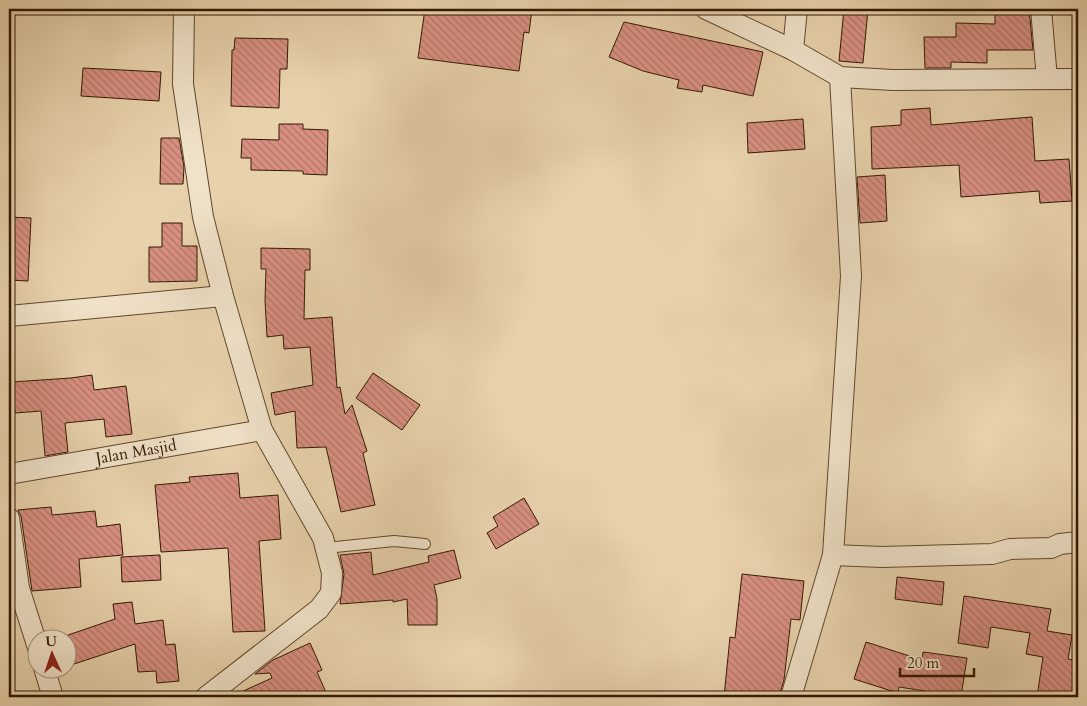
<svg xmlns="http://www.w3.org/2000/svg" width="1087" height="706" font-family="Cardo,serif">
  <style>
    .building { fill: url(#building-back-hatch); stroke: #331902 }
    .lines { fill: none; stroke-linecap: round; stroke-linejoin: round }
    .lane-casing { stroke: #60472c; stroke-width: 12 }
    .street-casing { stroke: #60472c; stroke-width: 22 }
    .lane { stroke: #f0e2c9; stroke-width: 10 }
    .street { stroke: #f0e2c9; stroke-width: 20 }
    .labels { text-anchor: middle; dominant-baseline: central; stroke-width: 4; stroke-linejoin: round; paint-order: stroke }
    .street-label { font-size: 16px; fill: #331902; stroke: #f0e2c9 }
  </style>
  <defs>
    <pattern id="building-back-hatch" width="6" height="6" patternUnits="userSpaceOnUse" patternTransform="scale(1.25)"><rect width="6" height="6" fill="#d99082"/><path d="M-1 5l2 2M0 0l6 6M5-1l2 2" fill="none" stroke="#b17568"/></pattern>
  </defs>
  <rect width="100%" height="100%" fill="#e8d2ac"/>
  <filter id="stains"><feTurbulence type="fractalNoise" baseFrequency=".004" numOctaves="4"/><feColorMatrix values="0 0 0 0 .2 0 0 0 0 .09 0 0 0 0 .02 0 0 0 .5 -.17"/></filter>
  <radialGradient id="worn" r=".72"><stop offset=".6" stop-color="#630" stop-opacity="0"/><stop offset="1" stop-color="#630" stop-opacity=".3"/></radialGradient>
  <g class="building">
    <path d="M 425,9 L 532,9 L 529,33 L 524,32 L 519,71 L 418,58 Z"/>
    <path d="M 844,9 L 868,9 L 863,63 L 839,61 Z"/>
    <path d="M 995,9 L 1029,9 L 1033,50 L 987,50 L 987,63 L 951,62 L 951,68 L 925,68 L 924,37 L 956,37 L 956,23 L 995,24 Z"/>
    <path d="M 624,22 L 763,52 L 753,96 L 703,85 L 702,92 L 677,88 L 679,80 L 643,71 L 609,57 Z"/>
    <path d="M 235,38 L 288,39 L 287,69 L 280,69 L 279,108 L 231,106 L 232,50 L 234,50 Z"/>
    <path d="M 83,68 L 161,72 L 159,101 L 81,96 Z"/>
    <path d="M 930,108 L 931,125 L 1032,117 L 1035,161 L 1069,159 L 1072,201 L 1040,203 L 1039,191 L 961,197 L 959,165 L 872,169 L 871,127 L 901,125 L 901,110 Z"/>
    <path d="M 803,119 L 805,149 L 748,153 L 747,123 Z"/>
    <path d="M 279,124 L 303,124 L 303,129 L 328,130 L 327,175 L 303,174 L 303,171 L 251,170 L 251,158 L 241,158 L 242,139 L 279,140 Z"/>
    <path d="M 161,138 L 179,138 L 184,167 L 183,184 L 160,184 Z"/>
    <path d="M 885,175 L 887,221 L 860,223 L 857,177 Z"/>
    <path d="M 9,217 L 31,218 L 28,281 L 9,280 Z"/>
    <path d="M 162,223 L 182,223 L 182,246 L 197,246 L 197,281 L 149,282 L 149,247 L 162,247 Z"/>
    <path d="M 261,248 L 310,249 L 310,270 L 305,270 L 304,319 L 332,317 L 337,388 L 340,387 L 345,414 L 352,405 L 367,451 L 363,453 L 375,505 L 341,512 L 326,447 L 297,448 L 295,411 L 275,415 L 271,393 L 313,385 L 310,347 L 284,349 L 283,335 L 267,337 L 265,300 L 266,269 L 261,269 Z"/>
    <path d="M 373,373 L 420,405 L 402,430 L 356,398 Z"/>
    <path d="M 92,375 L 94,390 L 126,386 L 132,434 L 106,437 L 104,419 L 65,423 L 68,452 L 45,456 L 41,411 L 15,413 L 12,382 L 71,378 Z"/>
    <path d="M 238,473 L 240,498 L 278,495 L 281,539 L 259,541 L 265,631 L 233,632 L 228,548 L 161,552 L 155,485 L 190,482 L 189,477 Z"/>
    <path d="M 524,498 L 539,524 L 496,549 L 487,533 L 498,526 L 493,517 Z"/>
    <path d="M 51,507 L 52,515 L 95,511 L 97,527 L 120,524 L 123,555 L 79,559 L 81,587 L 32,591 L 21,516 L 18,510 Z"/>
    <path d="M 454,550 L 461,578 L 434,585 L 437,599 L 437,625 L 408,625 L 407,599 L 393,602 L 393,600 L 340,604 L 344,574 L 340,555 L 371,552 L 373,575 L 429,562 L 428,556 Z"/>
    <path d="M 160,555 L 161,580 L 122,582 L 121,557 Z"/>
    <path d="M 742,574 L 804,581 L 800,620 L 791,619 L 784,680 L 779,697 L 724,697 L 730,637 L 735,638 Z"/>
    <path d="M 897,577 L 944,582 L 942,605 L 895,599 Z"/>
    <path d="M 964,596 L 1051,609 L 1047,631 L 1072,635 L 1068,659 L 1078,661 L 1078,697 L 1037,697 L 1043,657 L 1026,654 L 1030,633 L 991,627 L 988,648 L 958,643 Z"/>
    <path d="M 132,602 L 135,624 L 163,620 L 166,645 L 175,644 L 179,681 L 157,683 L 156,671 L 138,672 L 135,644 L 68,666 L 68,635 L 115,619 L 113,604 Z"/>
    <path d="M 866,642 L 922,660 L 923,652 L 967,658 L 961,697 L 936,697 L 937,693 L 899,687 L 898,693 L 854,679 Z"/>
    <path d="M 310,643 L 322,670 L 317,672 L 328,697 L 230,697 L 272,678 L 270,673 L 255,674 L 273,660 Z"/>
  </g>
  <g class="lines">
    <g class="lane-casing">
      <path id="lane" d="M 326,548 L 394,541 L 425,544"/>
    </g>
    <g class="street-casing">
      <g id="street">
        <path d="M 184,9 L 183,84 L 203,217 L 223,296 L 262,430 L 323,538 L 332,573 L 331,593 L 319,609 L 206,697"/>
        <path d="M 706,9 L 793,50 L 840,77 L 893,80 L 1078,79"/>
        <path d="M 1041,9 L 1047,79"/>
        <path d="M 793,50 L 797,9"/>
        <path d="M 840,77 L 851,276 L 833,555 L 882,557 L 992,554 L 1010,549 L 1051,548 L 1060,544 L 1078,542"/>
        <path d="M 9,316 L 223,296"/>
        <path id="s1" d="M 9,474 L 262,430"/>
        <path d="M 9,518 L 19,588 L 38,648"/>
        <path d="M 44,668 L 53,697"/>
        <path d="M 791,697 L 833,555"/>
      </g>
    </g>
    <use href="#lane" class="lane"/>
    <use href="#street" class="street"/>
  </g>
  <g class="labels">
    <g class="street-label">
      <text stroke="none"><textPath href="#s1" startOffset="129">Jalan Masjid</textPath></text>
    </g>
  </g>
  <rect width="1087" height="706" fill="none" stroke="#e8d2ac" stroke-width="30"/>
  <rect x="10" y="10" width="1067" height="686" fill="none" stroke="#331902" stroke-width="2.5"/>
  <rect x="15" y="15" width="1057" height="676" fill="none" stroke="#331902"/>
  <g transform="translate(52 654) rotate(357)"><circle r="24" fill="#f0e2c9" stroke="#a49279"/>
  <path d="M0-4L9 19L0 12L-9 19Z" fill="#8f2418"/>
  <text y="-8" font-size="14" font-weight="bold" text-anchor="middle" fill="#331902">U</text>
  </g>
  <path d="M900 668v8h74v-8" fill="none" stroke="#331902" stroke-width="2.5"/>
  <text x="907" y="668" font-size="15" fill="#331902" stroke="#f0e2c9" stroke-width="4" paint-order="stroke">20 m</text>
  <rect width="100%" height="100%" filter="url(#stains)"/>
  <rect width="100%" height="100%" fill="url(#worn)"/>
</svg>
